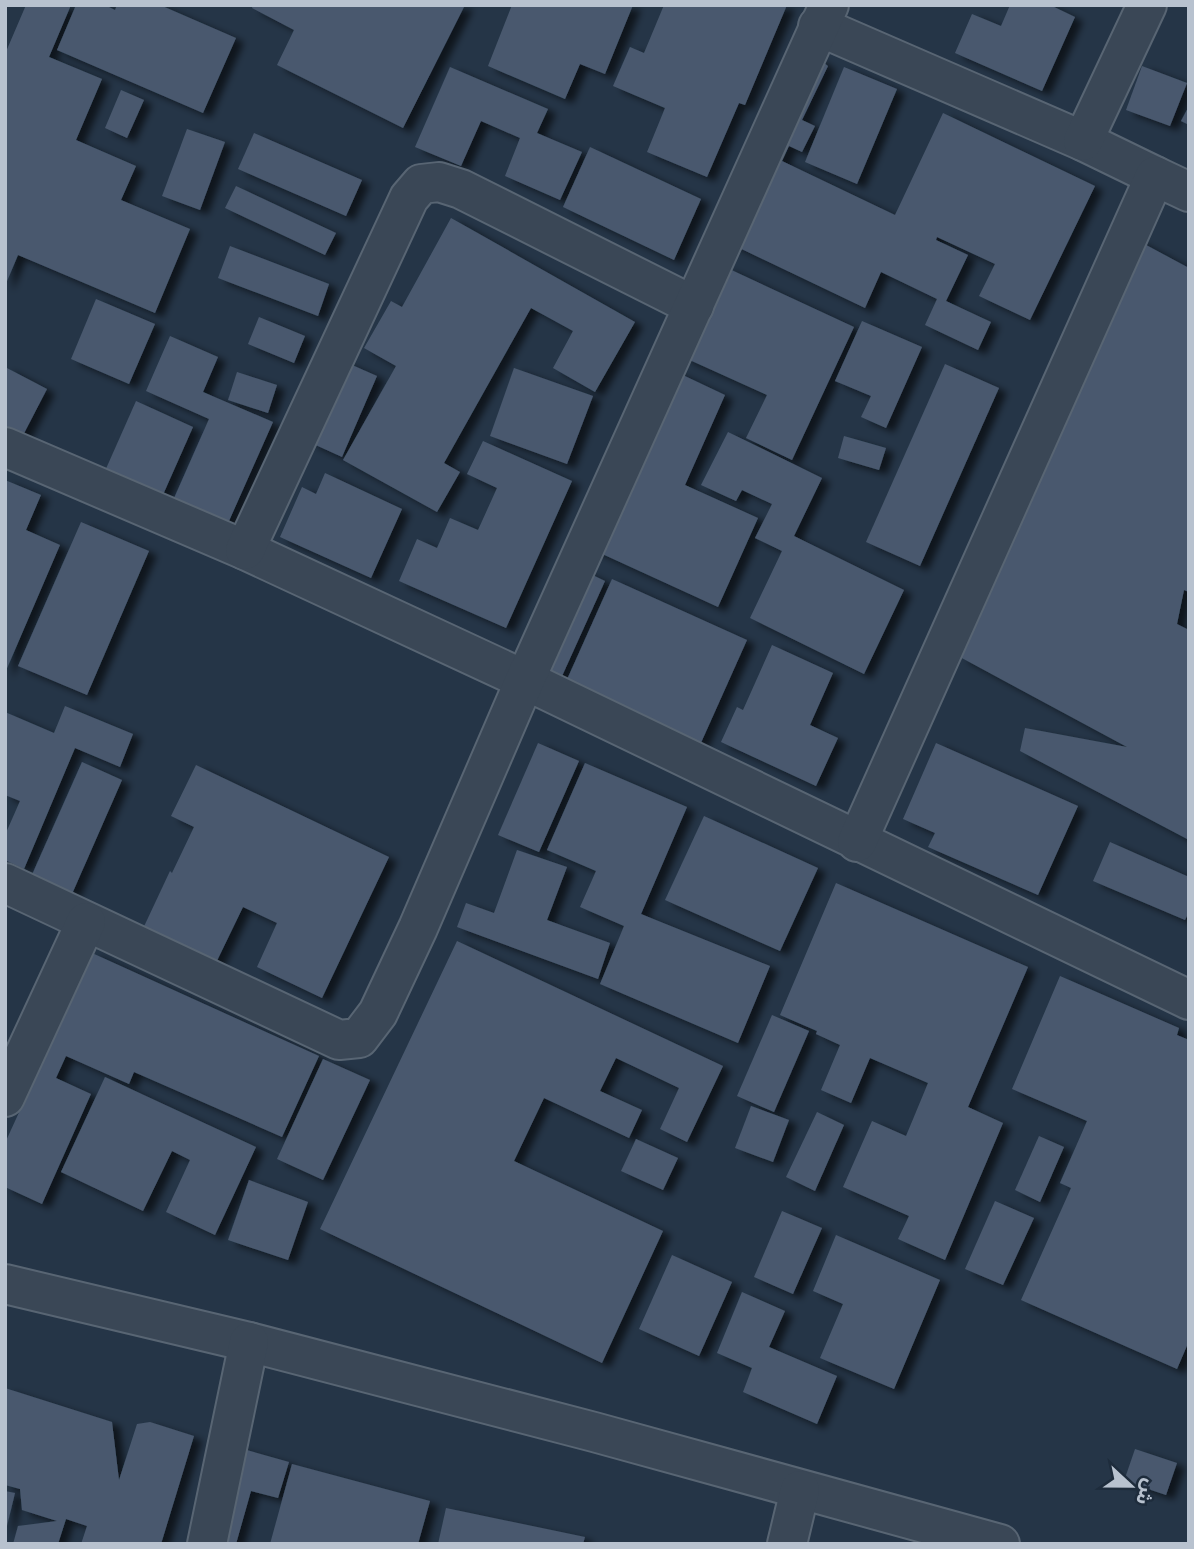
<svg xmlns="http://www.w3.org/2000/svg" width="1194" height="1549" font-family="Arial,'Noto Sans Arabic',sans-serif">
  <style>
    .building { fill: #49596e; filter: url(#shadow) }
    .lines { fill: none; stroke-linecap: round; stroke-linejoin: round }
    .minor-casing { stroke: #586573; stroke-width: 42 }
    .minor { stroke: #3a4756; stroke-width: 38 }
  </style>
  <defs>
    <filter id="shadow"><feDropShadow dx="8" dy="4.5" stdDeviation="3.5" flood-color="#0009"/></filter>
  </defs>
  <rect width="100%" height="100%" fill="#253547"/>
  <g class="building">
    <path d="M 26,5 L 71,5 L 49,57 L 102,79 L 76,140 L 136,166 L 121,200 L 190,229 L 155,313 L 18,255 L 5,286 L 5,54 Z"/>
    <path d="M 76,5 L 105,5 L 115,10 L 117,5 L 160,5 L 236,38 L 203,113 L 57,50 Z"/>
    <path d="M 253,5 L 465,5 L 403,128 L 277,65 L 294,30 L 252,8 Z"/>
    <path d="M 512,5 L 633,5 L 605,74 L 580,64 L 565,99 L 488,66 Z"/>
    <path d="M 664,5 L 787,5 L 745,105 L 739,103 L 707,177 L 647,152 L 665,108 L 613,86 L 630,47 L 644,53 Z"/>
    <path d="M 1010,5 L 1050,5 L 1075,17 L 1042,91 L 955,53 L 972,14 L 1001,26 Z"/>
    <path d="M 816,57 L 828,66 L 802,120 L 815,126 L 802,152 L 789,146 L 782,161 L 895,215 L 943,113 L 1095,186 L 1030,320 L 979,296 L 995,264 L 937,237 L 936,240 L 968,255 L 946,301 L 991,322 L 978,350 L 925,325 L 937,299 L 881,272 L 865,308 L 729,243 Z"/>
    <path d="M 1142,66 L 1187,83 L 1170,126 L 1126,110 Z"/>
    <path d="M 450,67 L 548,109 L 537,133 L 582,152 L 560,200 L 505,176 L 520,138 L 481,121 L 461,166 L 415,147 Z"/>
    <path d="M 844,67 L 897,89 L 857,184 L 805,162 Z"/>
    <path d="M 121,90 L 144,100 L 127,138 L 105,128 Z"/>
    <path d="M 1189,106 L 1189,125 L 1181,121 Z"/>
    <path d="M 187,129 L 225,142 L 200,210 L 162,196 Z"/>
    <path d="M 254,133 L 362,180 L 346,216 L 238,169 Z"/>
    <path d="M 590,147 L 701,199 L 674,260 L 563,207 Z"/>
    <path d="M 236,186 L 336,233 L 325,255 L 225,208 Z"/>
    <path d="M 451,218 L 635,322 L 595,392 L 553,368 L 573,331 L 531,308 L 444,463 L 460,472 L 437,512 L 343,460 L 396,366 L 364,348 L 391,301 L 402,307 Z"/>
    <path d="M 1135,239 L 1189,268 L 1189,592 L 1184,590 L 1177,624 L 1189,630 L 1189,840 L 1020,751 L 1025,728 L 1127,747 L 960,657 Z"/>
    <path d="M 230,246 L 329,284 L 318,316 L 218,278 Z"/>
    <path d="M 725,267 L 854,327 L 792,460 L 746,438 L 767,395 L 683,357 Z"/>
    <path d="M 96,299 L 155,324 L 129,384 L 71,359 Z"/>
    <path d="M 259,317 L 305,336 L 294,363 L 248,344 Z"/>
    <path d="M 862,321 L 922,347 L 886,428 L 861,417 L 871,396 L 835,381 Z"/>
    <path d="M 170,336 L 218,357 L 203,392 L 273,422 L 225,530 L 171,505 L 209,419 L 146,391 Z"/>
    <path d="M 343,361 L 377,376 L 342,457 L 309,442 Z"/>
    <path d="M 945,364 L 999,388 L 920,566 L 866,542 Z"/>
    <path d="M 5,367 L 47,389 L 19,443 L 5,436 Z"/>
    <path d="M 514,368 L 593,396 L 567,464 L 490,436 Z"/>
    <path d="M 668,368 L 725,395 L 685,485 L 758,518 L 718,607 L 587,547 Z"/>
    <path d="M 237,372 L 277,385 L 268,413 L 228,400 Z"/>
    <path d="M 136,401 L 193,427 L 158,506 L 101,480 Z"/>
    <path d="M 728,432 L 822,478 L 794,536 L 904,590 L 864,674 L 750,618 L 782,551 L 755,538 L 772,504 L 742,490 L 736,501 L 701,485 Z"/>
    <path d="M 844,436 L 886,448 L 879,470 L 838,458 Z"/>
    <path d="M 483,441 L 572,481 L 506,628 L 399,581 L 417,539 L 437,548 L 450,518 L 478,530 L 497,488 L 467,474 Z"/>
    <path d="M 325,473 L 402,509 L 371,578 L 280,537 L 302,487 L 316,494 Z"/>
    <path d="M 5,480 L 41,495 L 26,530 L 60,545 L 5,673 Z"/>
    <path d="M 81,522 L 149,551 L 87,695 L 18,666 Z"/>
    <path d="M 580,569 L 605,581 L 558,685 L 533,673 Z"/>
    <path d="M 612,579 L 747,640 L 700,745 L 565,684 Z"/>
    <path d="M 772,645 L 833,673 L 810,725 L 838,738 L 816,786 L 721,742 L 737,707 L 743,710 Z"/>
    <path d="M 65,706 L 133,734 L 120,767 L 75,748 L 24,869 L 5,860 L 5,835 L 20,801 L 5,795 L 5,712 L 54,733 Z"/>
    <path d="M 538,743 L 579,761 L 539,852 L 498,835 Z"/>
    <path d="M 936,743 L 1078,806 L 1038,895 L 928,847 L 935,833 L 903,819 Z"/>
    <path d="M 82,762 L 122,780 L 72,894 L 31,877 Z"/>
    <path d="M 585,763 L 687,807 L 641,914 L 770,966 L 738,1043 L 600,984 L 624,926 L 580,907 L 596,871 L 547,850 Z"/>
    <path d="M 196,765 L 389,857 L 322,998 L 257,967 L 277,923 L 243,907 L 213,969 L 140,935 L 170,871 L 172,873 L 194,827 L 171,816 Z"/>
    <path d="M 704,816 L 818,868 L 780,951 L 665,900 Z"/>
    <path d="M 1110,842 L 1189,877 L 1189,912 L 1185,920 L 1093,881 Z"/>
    <path d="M 517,850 L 567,867 L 547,920 L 610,943 L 598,979 L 457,927 L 466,903 L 494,913 Z"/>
    <path d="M 836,883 L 1028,967 L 968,1107 L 1003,1123 L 945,1260 L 898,1239 L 909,1216 L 843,1187 L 872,1121 L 906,1136 L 928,1083 L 870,1058 L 851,1103 L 821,1090 L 840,1045 L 816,1034 L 817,1031 L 780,1015 Z"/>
    <path d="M 457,941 L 723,1066 L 687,1142 L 660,1129 L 679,1088 L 616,1058 L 600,1091 L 642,1110 L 629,1138 L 544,1098 L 514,1161 L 663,1231 L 602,1363 L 320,1229 Z"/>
    <path d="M 92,953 L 319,1056 L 282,1137 L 134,1072 L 129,1084 L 66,1056 L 56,1078 L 91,1094 L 42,1204 L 5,1187 L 5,1143 Z"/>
    <path d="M 1060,976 L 1179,1028 L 1177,1035 L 1189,1040 L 1189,1341 L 1177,1369 L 1021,1300 L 1071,1188 L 1060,1183 L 1087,1121 L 1012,1089 Z"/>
    <path d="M 772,1015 L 809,1031 L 774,1112 L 737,1096 Z"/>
    <path d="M 323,1059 L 370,1080 L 323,1180 L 277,1159 Z"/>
    <path d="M 105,1077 L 256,1147 L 215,1235 L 166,1212 L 190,1160 L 172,1151 L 143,1211 L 61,1172 Z"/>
    <path d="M 751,1106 L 789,1120 L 773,1162 L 735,1148 Z"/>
    <path d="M 817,1112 L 844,1125 L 815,1191 L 786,1177 Z"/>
    <path d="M 1039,1136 L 1064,1147 L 1040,1202 L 1015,1190 Z"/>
    <path d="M 636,1139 L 678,1158 L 663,1190 L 621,1171 Z"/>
    <path d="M 249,1180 L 308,1202 L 288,1260 L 228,1240 Z"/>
    <path d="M 995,1201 L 1034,1218 L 1003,1285 L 965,1269 Z"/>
    <path d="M 782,1211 L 822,1228 L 793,1294 L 754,1277 Z"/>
    <path d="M 836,1235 L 940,1280 L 894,1389 L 820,1358 L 843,1304 L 813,1291 Z"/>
    <path d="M 672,1255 L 732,1282 L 699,1356 L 639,1329 Z"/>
    <path d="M 742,1292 L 785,1311 L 769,1347 L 837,1376 L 817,1424 L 743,1392 L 752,1368 L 717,1353 Z"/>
    <path d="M 5,1388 L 112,1422 L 119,1480 L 137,1424 L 150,1422 L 194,1436 L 161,1544 L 81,1544 L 87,1526 L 66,1519 L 58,1544 L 13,1544 L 18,1526 L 57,1521 L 22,1510 L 20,1489 L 5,1485 Z"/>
    <path d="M 215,1441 L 289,1462 L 278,1498 L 251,1491 L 236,1544 L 187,1544 Z"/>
    <path d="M 1135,1449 L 1177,1463 L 1166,1495 L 1124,1481 Z"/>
    <path d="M 292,1464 L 430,1501 L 418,1544 L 270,1544 Z"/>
    <path d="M 5,1491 L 15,1493 L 6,1530 L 5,1530 Z"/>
    <path d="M 446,1508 L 585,1537 L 583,1544 L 438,1544 Z"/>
  </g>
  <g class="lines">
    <g class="minor-casing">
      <g id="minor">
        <path d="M 818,26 L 1083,141 L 1155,176"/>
        <path d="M 1083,141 L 1147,5"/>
        <path d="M 5,447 L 245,550 L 525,680 L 1189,1000"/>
        <path d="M 245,550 L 409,198 L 421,184 L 439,182 L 461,189 L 694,306"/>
        <path d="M 857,842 L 1155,176 L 1189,192"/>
        <path d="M 5,883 L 339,1040 L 359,1038 L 378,1013 L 418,928 L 525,680 L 829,5"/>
        <path d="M 5,1097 L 86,922"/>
        <path d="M 5,1284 L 249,1342 L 594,1432 L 1000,1544"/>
        <path d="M 207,1544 L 249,1342"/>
        <path d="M 787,1544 L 800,1490"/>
      </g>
    </g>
    <use href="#minor" class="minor"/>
  </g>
  <rect width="1194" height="1549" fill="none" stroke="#b8c2cf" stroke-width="14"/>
  <g transform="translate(1131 1486) rotate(112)" stroke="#1e2c3c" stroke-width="5" paint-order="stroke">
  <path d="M0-5L12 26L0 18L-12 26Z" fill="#b8c2cf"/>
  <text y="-10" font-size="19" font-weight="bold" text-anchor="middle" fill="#b8c2cf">ش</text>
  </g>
</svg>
